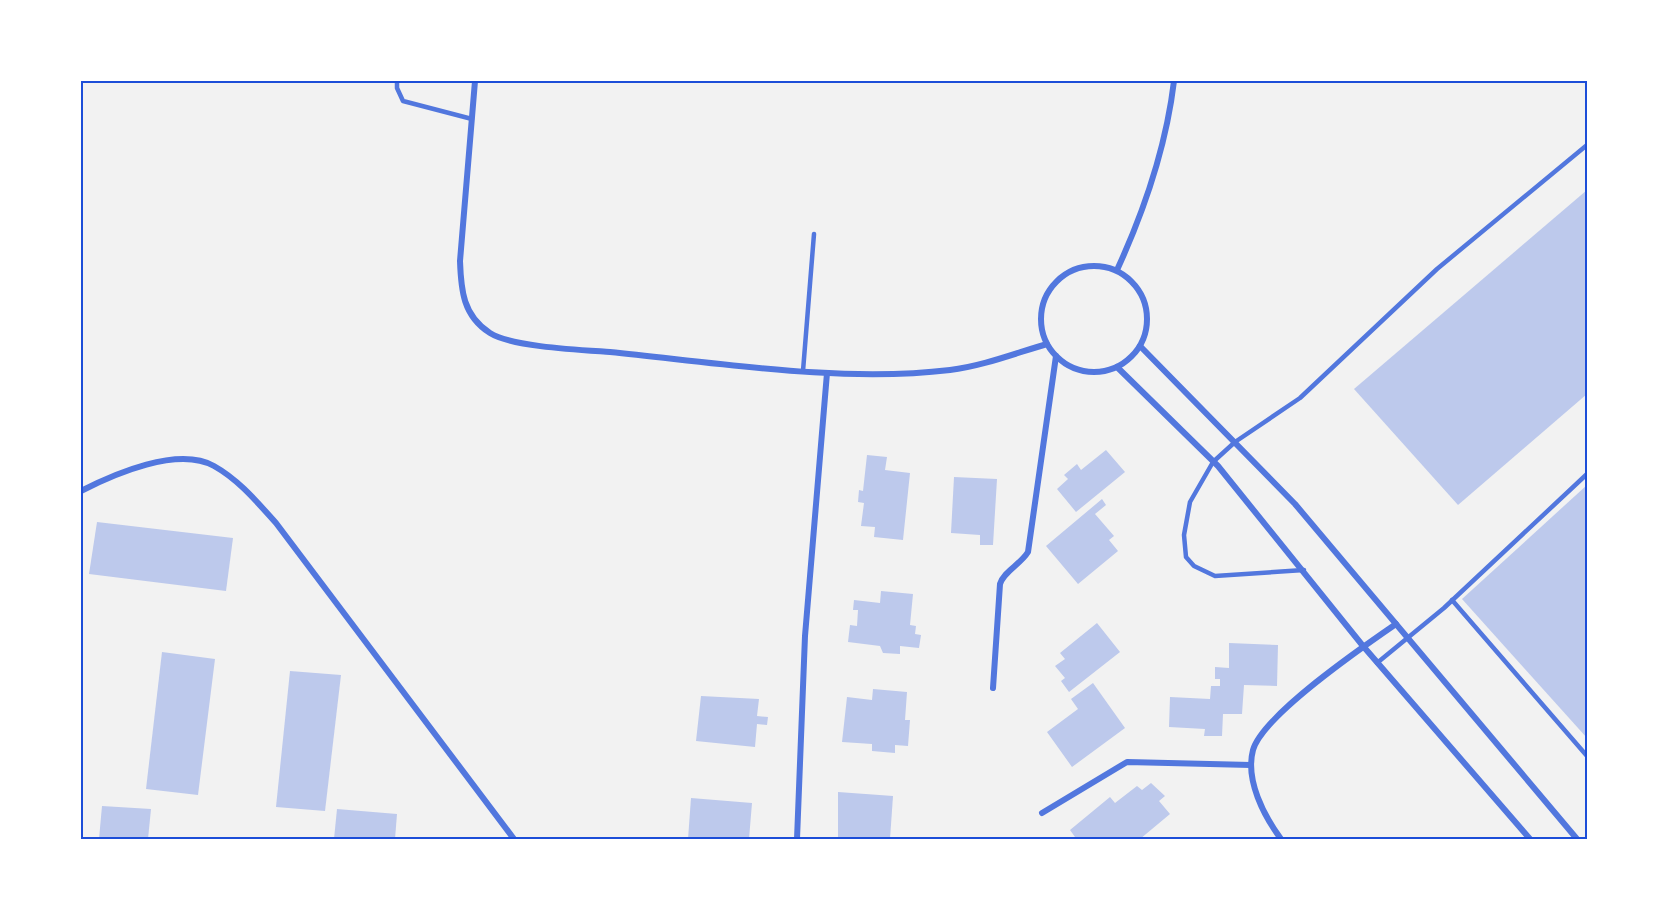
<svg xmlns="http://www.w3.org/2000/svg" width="1668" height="920" font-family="Jost,sans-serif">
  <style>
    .building { fill: #bdc9ec }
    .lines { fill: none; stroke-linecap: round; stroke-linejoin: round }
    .service { stroke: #5277de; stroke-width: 4.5 }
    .minor { stroke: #5277de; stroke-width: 6 }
    .neatline { fill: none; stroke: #1d4ed8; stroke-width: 2 }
  </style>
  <rect width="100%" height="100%" fill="#f2f2f2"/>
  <g class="building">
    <path d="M 1587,190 L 1587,394 L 1458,505 L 1354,389 Z"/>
    <path d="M 1106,450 L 1125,472 L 1076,512 L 1057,489 L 1068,479 L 1064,475 L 1077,464 L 1081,470 Z"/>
    <path d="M 867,455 L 887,457 L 885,470 L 910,473 L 903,540 L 874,537 L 875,527 L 861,526 L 864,503 L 858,502 L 859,490 L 863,491 Z"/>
    <path d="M 954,477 L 997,479 L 993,545 L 980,545 L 980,535 L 951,533 Z"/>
    <path d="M 1587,485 L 1587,738 L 1462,599 Z"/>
    <path d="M 1102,499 L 1106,505 L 1095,514 L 1114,536 L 1109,540 L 1118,551 L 1078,584 L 1046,546 Z"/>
    <path d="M 97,522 L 233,538 L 226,591 L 89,574 Z"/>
    <path d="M 881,591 L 913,594 L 910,625 L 916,626 L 915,634 L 921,635 L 919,648 L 900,646 L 900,654 L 883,653 L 880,646 L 848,642 L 850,625 L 857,626 L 858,610 L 853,610 L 854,600 L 880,603 Z"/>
    <path d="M 1097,623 L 1120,652 L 1069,692 L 1061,681 L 1065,678 L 1055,666 L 1065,659 L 1060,653 Z"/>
    <path d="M 1229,643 L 1278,645 L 1277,686 L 1244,685 L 1242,714 L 1223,714 L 1222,736 L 1204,736 L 1205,729 L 1169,727 L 1170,697 L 1210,699 L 1211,686 L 1220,686 L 1220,679 L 1215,679 L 1215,667 L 1229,668 Z"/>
    <path d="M 162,652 L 215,659 L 198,795 L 146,789 Z"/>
    <path d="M 290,671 L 341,675 L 325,811 L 276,807 Z"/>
    <path d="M 1093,683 L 1125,728 L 1072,767 L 1047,732 L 1078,709 L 1071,699 Z"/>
    <path d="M 873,689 L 907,692 L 905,720 L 910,720 L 908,746 L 895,745 L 895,753 L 872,751 L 872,744 L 842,742 L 847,697 L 872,700 Z"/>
    <path d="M 701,696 L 759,699 L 757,716 L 768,717 L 767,725 L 757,724 L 755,747 L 696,741 Z"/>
    <path d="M 1151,783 L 1165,796 L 1159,801 L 1170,814 L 1140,839 L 1073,839 L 1075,837 L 1070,830 L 1110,797 L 1115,803 L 1137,786 L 1142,790 Z"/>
    <path d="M 838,792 L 893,796 L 890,839 L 838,839 Z"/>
    <path d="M 691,798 L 752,803 L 749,839 L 688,839 Z"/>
    <path d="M 102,806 L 151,809 L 148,839 L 99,839 Z"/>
    <path d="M 337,809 L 397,814 L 395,839 L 334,839 Z"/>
  </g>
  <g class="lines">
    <g class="service">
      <path d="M 397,81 L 397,88 L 403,101 L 472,119"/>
      <path d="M 803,371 L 814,234"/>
      <path d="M 1304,570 L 1215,576 L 1194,566 L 1186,557 L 1184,535 L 1190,502 L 1213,462 L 1235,442 L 1300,398 L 1437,269 L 1587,145"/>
      <path d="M 1452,600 L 1587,756"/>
      <path d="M 1377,663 L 1444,608 L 1587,474"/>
    </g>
    <g class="minor">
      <path d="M 475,81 L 460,261 C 461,290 463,316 490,333 C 512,347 581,350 610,352 C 719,363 842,383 950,370 C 983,366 1016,353 1047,344"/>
      <circle cx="1094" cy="319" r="53"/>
      <path d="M 1117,270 C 1145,209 1166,148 1174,81"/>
      <path d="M 1140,346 L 1295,504 L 1577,839"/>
      <path d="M 1117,367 L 1218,466 L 1363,646 L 1530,839"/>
      <path d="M 81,491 C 114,474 178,446 214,466 C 239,480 257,502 276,523 L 514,839"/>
      <path d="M 993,688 L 1000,584 C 1004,571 1020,565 1028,552 L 1056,356"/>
      <path d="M 1042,813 L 1127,762 L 1251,765"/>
      <path d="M 797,839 L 805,636 L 827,373"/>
      <path d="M 1281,839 C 1264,816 1245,780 1253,750 C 1263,715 1364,646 1396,624"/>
    </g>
  </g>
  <rect width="1668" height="920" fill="none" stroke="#ffffff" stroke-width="165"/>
  <rect x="82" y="82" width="1504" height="756" class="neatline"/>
</svg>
